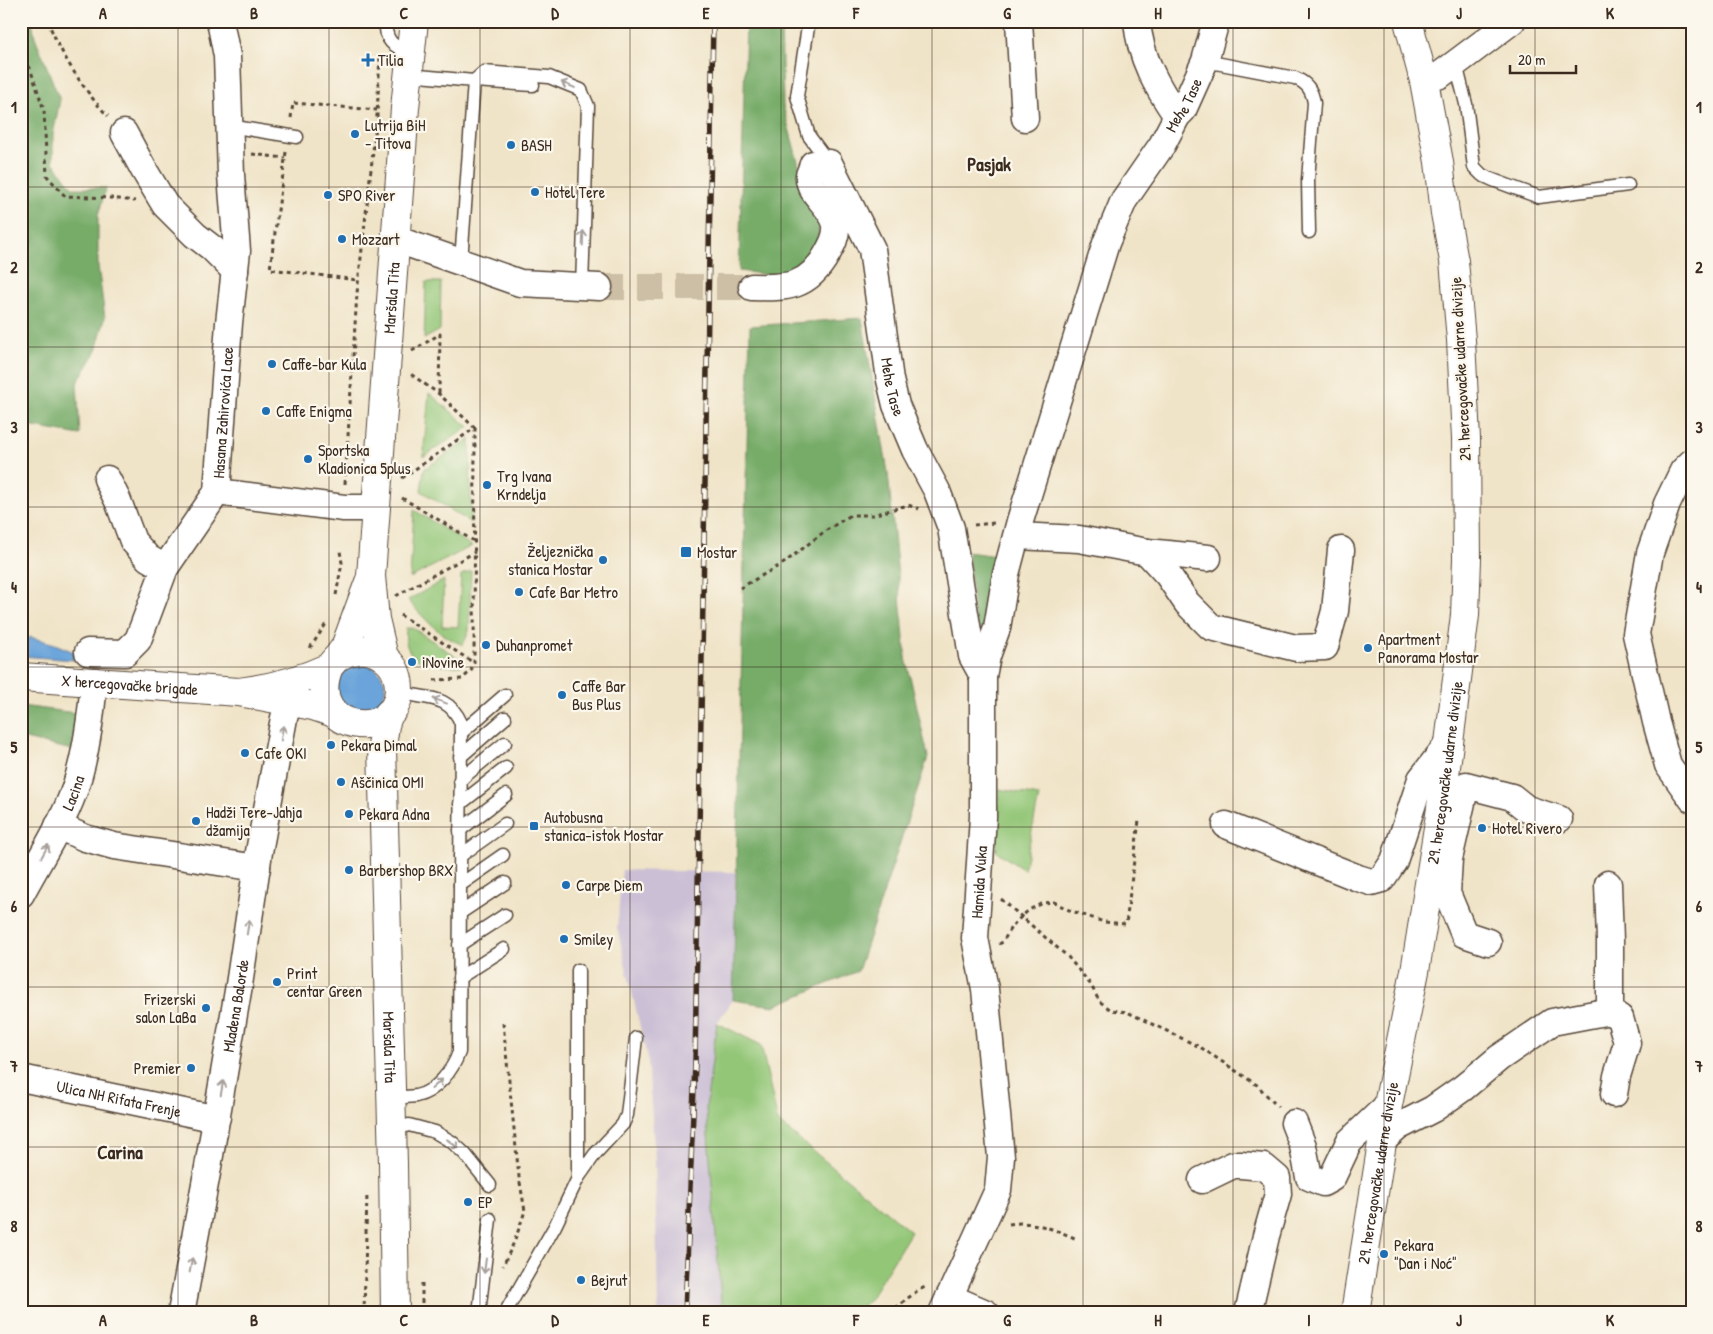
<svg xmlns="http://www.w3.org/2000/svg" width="1713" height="1334" font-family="'Patrick Hand',sans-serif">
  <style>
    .industrial { fill: #cbbfd5 }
    .green { fill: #93c677; stroke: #67784a }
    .forest { fill: #76ab68; stroke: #586a43 }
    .sand { fill: #eeda9e; stroke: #94825e }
    .water { fill: #6ba4da; stroke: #53677c }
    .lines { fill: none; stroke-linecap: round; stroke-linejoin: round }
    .street-tunnel { stroke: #ccbfa6; stroke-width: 26; stroke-dasharray: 26 13; stroke-linecap: butt }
    .lane-casing { stroke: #564638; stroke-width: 15 }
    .street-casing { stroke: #564638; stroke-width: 29 }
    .secondary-casing { stroke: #564638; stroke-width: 30 }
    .primary-casing { stroke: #564638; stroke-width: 30 }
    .path { stroke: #564638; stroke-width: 3; stroke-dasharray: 4 4; stroke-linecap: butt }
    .lane { stroke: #fff; stroke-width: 12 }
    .street { stroke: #fff; stroke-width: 26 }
    .secondary { stroke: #fff; stroke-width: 28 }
    .primary { stroke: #fff; stroke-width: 28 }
    .rail-casing { stroke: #3b2a1e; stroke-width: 5.5 }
    .rail { stroke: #fbf7ec; stroke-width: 4; stroke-dasharray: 11; stroke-linecap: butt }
    .oneway { stroke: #a79f9a }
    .grid { fill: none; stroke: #3b2a1e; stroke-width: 1; stroke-opacity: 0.55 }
    .poi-dot { fill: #1f6fb2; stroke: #fbf7ec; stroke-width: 2 }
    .labels { text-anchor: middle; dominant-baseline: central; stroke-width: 4.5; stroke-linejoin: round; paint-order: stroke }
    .poi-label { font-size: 16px; fill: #3b2a1e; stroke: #fbf7ec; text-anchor: start }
    .street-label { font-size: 16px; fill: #3b2a1e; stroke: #fbf7ec }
    .quarter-label { font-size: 19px; font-weight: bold; fill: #3b2a1e; stroke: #fbf7ec }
    .neatline { fill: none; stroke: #3b2a1e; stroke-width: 2 }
    .grid-label { font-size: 16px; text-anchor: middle; font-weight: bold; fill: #3b2a1e }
  </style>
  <rect width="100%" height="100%" fill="#fbf7ec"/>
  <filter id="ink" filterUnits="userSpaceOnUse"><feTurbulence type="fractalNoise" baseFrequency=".02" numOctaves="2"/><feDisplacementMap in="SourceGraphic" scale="10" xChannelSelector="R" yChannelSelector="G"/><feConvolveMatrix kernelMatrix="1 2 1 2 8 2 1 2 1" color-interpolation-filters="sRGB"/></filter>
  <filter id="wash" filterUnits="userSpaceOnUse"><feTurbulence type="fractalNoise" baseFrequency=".0096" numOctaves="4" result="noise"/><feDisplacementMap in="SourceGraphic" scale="20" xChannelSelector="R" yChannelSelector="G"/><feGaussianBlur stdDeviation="1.12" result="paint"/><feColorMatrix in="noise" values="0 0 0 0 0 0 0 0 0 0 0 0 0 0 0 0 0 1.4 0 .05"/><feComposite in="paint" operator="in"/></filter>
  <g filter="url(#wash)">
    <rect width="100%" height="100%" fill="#f0e4c8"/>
    <path class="industrial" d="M 622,870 L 736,872 L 733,1000 L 717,1023 L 722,1313 L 670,1313 L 658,1311 L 655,1159 L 648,1061 L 617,928 Z"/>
    <g class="green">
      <path d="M 426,282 L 441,282 L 440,330 L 424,339 Z"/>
      <path d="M 429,393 L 469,427 L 423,457 Z"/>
      <path d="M 470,439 L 471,523 L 421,491 L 424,469 Z"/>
      <path d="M 414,510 L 472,546 L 410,578 Z"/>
      <path d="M 471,571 L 469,631 L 463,645 C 440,636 424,619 408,600 L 444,580 L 442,626 L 458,627 L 461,575 Z"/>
      <path d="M 406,628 L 413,628 L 464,662 L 461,666 C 433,667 401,665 406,628 Z"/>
      <path d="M 999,789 L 1039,796 L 1024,870 L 996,851 Z"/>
      <path d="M 717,1023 L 761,1045 L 778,1122 L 911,1232 L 869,1300 L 855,1313 L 722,1313 L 706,1108 Z"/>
    </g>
    <g class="forest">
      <path d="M 21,21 L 32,21 L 35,37 L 60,100 L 53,135 L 53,162 L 73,188 L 106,188 L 98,216 L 98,266 L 105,318 L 95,354 L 77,383 L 80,435 L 28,426 L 21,449 L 21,187 L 30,183 L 21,132 Z"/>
      <path d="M 746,21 L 781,21 L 783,106 L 801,173 L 820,225 L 813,261 L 785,277 L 739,271 Z"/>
      <path d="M 862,318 L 888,473 L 906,658 L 928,757 L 858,971 L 774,1006 L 733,1000 L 750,326 Z"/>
      <path d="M 968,552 L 997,556 L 989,619 L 976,636 Z"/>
      <path d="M 21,706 L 76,713 L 72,750 L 21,738 Z"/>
    </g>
    <path class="sand" d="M 21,132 L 31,184 L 21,187 Z"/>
    <g class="water">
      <path d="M 30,637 L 55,644 L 74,652 L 74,660 L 21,656 L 21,645 Z"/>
      <circle cx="361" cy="688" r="24"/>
    </g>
  </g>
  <g filter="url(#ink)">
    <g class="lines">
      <path class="street-tunnel" d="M 599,287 L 752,287"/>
      <g class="lane-casing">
        <g id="lane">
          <path d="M 386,21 C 384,42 394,46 411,54"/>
          <path d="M 809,21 L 797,96 L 809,136 L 829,163"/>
          <path d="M 1205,61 L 1295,78 C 1307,83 1312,90 1314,103 L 1308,180 L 1309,232"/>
          <path d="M 1456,64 L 1466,104 L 1474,167 L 1482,175 L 1493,180 L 1539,197 L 1628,185"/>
          <path d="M 408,75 L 474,81 L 461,262"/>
          <path d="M 474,81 L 484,72 L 549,77 L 581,90 L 588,106 L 582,287"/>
          <path d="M 474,81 L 533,85"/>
          <path d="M 229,126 L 297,137"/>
          <path d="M 461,733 L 505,695"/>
          <path d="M 460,757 L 505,718"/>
          <path d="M 460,780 L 505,743"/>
          <path d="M 460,804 L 506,768"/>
          <path d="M 460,830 L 506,795"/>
          <path d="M 460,856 L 505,824"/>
          <path d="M 460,885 L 503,855"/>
          <path d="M 460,913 L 505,883"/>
          <path d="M 459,945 L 505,915"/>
          <path d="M 459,978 L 504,949"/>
          <path d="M 392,1098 C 399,1097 408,1097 416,1096 C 436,1092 453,1070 459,1052 L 461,723 C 448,693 426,700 399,692"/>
          <path d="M 392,1130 L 409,1125 L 435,1132 L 452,1142 L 465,1154 L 490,1185"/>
          <path d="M 578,1178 L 595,1154 L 623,1124 L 627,1115 L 636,1038"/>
          <path d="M 479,1313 L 490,1219"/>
          <path d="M 505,1313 L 555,1226 L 578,1178 L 578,970"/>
        </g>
      </g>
      <g class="street-casing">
        <g id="street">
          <path d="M 1019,21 L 1025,118"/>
          <path d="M 1137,21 C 1140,58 1157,87 1177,116"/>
          <path d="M 1424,81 L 1440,75 L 1512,21"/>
          <path d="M 124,133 L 144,170 L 165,205 L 195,235 L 212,248 L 235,271"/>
          <path d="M 395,239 L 520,283 L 599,287"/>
          <path id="s1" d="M 752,287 C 787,288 808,288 827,254 C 832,245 837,236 836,225 C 833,207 807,193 809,175 C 810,172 812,168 813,164 L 829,163 L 872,249 L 890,380 L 896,405 L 915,450 L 937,491 L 951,528 L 972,656 L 983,676"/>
          <path d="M 1692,462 L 1683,471 L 1667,504 L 1650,553 L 1636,634 L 1656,722 L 1668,765 L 1692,799"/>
          <path d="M 107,479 L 118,501 L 133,541 L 148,558 L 165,568"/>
          <path d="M 217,492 L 344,508 L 376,508"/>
          <path d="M 1017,536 L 1079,539 L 1147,552 L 1168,575 L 1187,603 L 1211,627 L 1296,648 L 1325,647 L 1335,611 L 1341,550"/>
          <path d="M 1147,552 L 1208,558"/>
          <path id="s2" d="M 88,652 L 125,653 L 138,640 L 165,568 L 217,492 L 229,323 L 237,251 L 231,175 L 227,56 L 220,21"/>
          <path d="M 1226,825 L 1358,878 L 1371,882 L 1382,879 L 1394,861 L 1421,779 L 1449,743"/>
          <path d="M 58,826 L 85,838 L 114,846 L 257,868"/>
          <path d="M 1608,884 L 1610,941 L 1610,1011 L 1620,1018 L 1627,1043 L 1617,1076 L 1614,1094"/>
          <path id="s3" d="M 21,894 C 39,860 61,827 74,791 C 86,757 91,718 94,681"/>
          <path d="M 1488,942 L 1464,934 L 1447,893 L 1449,859 L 1466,785 L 1512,797 L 1527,809 L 1559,819"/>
          <path id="s4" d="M 21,1078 L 203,1116 L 217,1117"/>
          <path d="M 1294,1123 L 1303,1146 L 1309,1177 L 1323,1183 L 1332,1178 L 1349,1142 L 1388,1105"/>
          <path d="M 1382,1141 L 1398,1127 L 1433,1109 L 1463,1088 L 1499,1058 L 1552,1022 L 1610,1011"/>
          <path d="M 1202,1180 L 1233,1165 L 1241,1165 L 1264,1167 L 1277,1178 L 1278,1194 L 1266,1236 L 1248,1313"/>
          <path d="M 949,1297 L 986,1313"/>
          <path id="s5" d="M 181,1313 L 207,1173 L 239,985 L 259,852 L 284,718 L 287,708 L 297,702"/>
          <path id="s6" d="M 942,1313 L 998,1190 L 1001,1157 L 985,989 L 975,938 L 983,817 L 983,676 L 987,656 L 997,628 L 1006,574 L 1020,521 L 1106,243 L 1124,200 L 1162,145 L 1177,116 L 1183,110 L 1205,61 L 1216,21"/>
        </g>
      </g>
      <g class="secondary-casing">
        <g id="secondary">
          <path id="s7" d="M 384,657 L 375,619 L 371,576 L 405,108 L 414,21"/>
          <path d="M 337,658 L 345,647 L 369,582"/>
          <path id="s8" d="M 21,677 L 239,692 L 313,706 L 334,713"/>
          <path d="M 239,692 C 269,688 299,681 327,668 C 331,666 333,661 337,658 C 343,653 351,651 359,650 C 370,649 381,654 389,662 C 396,669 399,680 399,690 C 396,745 303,731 329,667"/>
          <path id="s9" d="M 389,713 L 385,725 L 382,747 L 393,1163 L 395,1313"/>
        </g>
      </g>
      <g class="primary-casing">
        <g id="primary">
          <path id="s10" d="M 1355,1313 L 1388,1105 L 1415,971 L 1440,815 L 1465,615 L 1467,559 L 1466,439 L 1461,340 L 1454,261 L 1445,213 L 1439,162 L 1424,81 L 1408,21"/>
        </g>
      </g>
      <g class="path">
        <path d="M 48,21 C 58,50 86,94 108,116"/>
        <path d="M 959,21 L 974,21"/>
        <path d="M 21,62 L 30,68 L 44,110 L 47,176 L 65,196 L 111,198 L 135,201"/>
        <path d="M 291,118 L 293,103 L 377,110"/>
        <path d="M 286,152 L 270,269 L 358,280"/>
        <path d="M 252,154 L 285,158"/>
        <path d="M 412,351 L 440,334 L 439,393"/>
        <path d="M 402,478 L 475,428 L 439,394 L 409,373"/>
        <path d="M 345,484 L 357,293 L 377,116 L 380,55"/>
        <path d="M 402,498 L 474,541"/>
        <path d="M 974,525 L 995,523"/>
        <path d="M 740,588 L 784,563 L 825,531 L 851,515 L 873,515 L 908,505 L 919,509"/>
        <path d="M 336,595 L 342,563 L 340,551"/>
        <path d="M 396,596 L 475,552"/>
        <path d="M 400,615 L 474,663"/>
        <path d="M 310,648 L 326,624"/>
        <path d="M 434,680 L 462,679 L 471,671 L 474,663 L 475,428"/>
        <path d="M 1001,899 L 1068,957 L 1091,985 L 1099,1001 L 1111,1010 L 1127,1012 L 1200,1047 L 1257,1085 L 1278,1107"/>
        <path d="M 999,944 L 1003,942 L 1011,927 L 1020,918 L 1029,910 L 1043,903 L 1054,902 L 1069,910 L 1104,922 L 1126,924 L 1139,820"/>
        <path d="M 503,1023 L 519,1177 L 525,1211 L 515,1240 L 503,1266"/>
        <path d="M 1009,1224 C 1033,1220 1055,1230 1077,1239"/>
        <path d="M 422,1283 L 422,1313"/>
        <path d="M 364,1313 L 367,1193"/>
        <path d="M 889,1313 L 917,1291 L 927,1286"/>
      </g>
      <use href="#lane" class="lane"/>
      <use href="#street" class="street"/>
      <use href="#secondary" class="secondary"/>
      <use href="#primary" class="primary"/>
      <g class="rail-casing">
        <path id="rail" d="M 685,1313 L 695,1063 L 713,21"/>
      </g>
      <use href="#rail" class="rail"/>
    </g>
    <defs><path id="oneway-shaft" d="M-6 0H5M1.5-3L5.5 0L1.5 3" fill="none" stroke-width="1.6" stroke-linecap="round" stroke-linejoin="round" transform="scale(1.25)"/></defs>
    <g class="oneway">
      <use href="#oneway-shaft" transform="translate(568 85) rotate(-157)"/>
      <use href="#oneway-shaft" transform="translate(583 238) rotate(-88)"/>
      <use href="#oneway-shaft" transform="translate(440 701) rotate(-160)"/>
      <use href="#oneway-shaft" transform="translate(282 733) rotate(-81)"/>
      <use href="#oneway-shaft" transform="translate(45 851) rotate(-61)"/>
      <use href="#oneway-shaft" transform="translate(248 927) rotate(-81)"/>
      <use href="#oneway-shaft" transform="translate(437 1084) rotate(-42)"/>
      <use href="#oneway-shaft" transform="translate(222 1088) rotate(-80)"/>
      <use href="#oneway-shaft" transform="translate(453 1144) rotate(38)"/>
      <use href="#oneway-shaft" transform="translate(191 1265) rotate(-80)"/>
      <use href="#oneway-shaft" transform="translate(485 1266) rotate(97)"/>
    </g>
  </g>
  <path class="grid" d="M 178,21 L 178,1313M 329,21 L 329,1313M 480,21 L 480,1313M 630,21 L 630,1313M 781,21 L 781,1313M 932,21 L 932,1313M 1083,21 L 1083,1313M 1233,21 L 1233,1313M 1384,21 L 1384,1313M 1535,21 L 1535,1313M 21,187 L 1692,187M 21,347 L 1692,347M 21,507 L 1692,507M 21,667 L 1692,667M 21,827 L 1692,827M 21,987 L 1692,987M 21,1147 L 1692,1147"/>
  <g class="poi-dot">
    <path d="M365.5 52.5h5v5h5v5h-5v5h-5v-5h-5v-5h5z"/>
    <circle cx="355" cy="134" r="5"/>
    <circle cx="511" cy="145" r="5"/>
    <circle cx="535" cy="192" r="5"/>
    <circle cx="328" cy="195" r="5"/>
    <circle cx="342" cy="239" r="5"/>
    <circle cx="272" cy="364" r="5"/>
    <circle cx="266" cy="411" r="5"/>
    <circle cx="308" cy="459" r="5"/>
    <circle cx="487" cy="485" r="5"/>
    <rect x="680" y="546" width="12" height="12" rx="2.5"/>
    <circle cx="603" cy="560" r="5"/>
    <circle cx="519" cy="592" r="5"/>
    <circle cx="486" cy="645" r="5"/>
    <circle cx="1368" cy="648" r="5"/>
    <circle cx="412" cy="662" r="5"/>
    <circle cx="562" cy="695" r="5"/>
    <circle cx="331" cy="745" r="5"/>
    <circle cx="245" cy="753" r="5"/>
    <circle cx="341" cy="782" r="5"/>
    <circle cx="349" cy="814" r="5"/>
    <circle cx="196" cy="821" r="5"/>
    <rect x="529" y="821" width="10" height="10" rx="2.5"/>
    <circle cx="1482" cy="828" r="5"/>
    <circle cx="349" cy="870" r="5"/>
    <circle cx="566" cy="885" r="5"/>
    <circle cx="564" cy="939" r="5"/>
    <circle cx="277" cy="982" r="5"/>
    <circle cx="206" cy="1008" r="5"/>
    <circle cx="191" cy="1068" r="5"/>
    <circle cx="468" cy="1202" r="5"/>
    <circle cx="1384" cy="1254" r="5"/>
    <circle cx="581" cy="1280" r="5"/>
  </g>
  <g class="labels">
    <g class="poi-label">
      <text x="378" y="60">Tilia</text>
      <text x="365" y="125">Lutrija BiH<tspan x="365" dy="18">- Titova</tspan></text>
      <text x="521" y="145">BASH</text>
      <text x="545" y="192">Hotel Tere</text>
      <text x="338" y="195">SPO River</text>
      <text x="352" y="239">Mozzart</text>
      <text x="282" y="364">Caffe-bar Kula</text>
      <text x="276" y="411">Caffe Enigma</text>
      <text x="318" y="450">Sportska<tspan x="318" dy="18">Kladionica 5plus</tspan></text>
      <text x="497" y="476">Trg Ivana<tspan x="497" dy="18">Krndelja</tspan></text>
      <text x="593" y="551" text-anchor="end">Željeznička<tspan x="593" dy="18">stanica Mostar</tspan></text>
      <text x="697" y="552">Mostar</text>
      <text x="529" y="592">Cafe Bar Metro</text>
      <text x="1378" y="639">Apartment<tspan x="1378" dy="18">Panorama Mostar</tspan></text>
      <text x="496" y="645">Duhanpromet</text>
      <text x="422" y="662">iNovine</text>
      <text x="572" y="686">Caffe Bar<tspan x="572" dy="18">Bus Plus</tspan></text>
      <text x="341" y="745">Pekara Dimal</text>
      <text x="255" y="753">Cafe OKI</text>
      <text x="351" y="782">Aščinica OMI</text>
      <text x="206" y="812">Hadži Tere-Jahja<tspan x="206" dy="18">džamija</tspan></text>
      <text x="359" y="814">Pekara Adna</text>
      <text x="544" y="817">Autobusna<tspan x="544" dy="18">stanica-istok Mostar</tspan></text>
      <text x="1492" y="828">Hotel Rivero</text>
      <text x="359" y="870">Barbershop BRX</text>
      <text x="576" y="885">Carpe Diem</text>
      <text x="574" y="939">Smiley</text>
      <text x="287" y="973">Print<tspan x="287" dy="18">centar Green</tspan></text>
      <text x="196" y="999" text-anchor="end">Frizerski<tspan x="196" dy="18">salon LaBa</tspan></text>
      <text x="181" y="1068" text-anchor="end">Premier</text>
      <text x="478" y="1202">EP</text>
      <text x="1394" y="1245">Pekara<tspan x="1394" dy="18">"Dan i Noć"</tspan></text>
      <text x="591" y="1280">Bejrut</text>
    </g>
    <g class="street-label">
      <text stroke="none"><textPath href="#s6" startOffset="1261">Mehe Tase</textPath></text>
      <text stroke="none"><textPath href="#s7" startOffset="361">Maršala Tita</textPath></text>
      <text transform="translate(1460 369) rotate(-93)">29. hercegovačke udarne divizije</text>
      <text stroke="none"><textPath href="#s1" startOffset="440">Mehe Tase</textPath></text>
      <text stroke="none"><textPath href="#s2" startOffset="304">Hasana Zahirovića Lace</textPath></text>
      <text stroke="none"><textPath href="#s8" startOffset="109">X hercegovačke brigade</textPath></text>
      <text stroke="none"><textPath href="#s10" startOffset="548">29. hercegovačke udarne divizije</textPath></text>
      <text stroke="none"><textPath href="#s3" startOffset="114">Lacina</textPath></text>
      <text stroke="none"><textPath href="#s6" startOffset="445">Hamida Vuka</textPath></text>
      <text stroke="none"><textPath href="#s5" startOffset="312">Mladena Balorde</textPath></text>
      <text stroke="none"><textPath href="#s9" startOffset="335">Maršala Tita</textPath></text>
      <text stroke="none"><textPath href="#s4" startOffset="100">Ulica NH Rifata Frenje</textPath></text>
      <text stroke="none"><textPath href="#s10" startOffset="142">29. hercegovačke udarne divizije</textPath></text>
    </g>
    <g class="quarter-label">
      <text x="989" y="164">Pasjak</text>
      <text x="120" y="1152">Carina</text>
    </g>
  </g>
  <rect width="1713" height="1334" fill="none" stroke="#fbf7ec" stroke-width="55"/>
  <path d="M1510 65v8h66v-8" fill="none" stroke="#3b2a1e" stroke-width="2.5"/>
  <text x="1518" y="65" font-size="15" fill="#3b2a1e" stroke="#fbf7ec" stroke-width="4" paint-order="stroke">20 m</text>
  <rect x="28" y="28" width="1658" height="1278" class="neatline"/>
  <g class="grid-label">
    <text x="103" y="19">A</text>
    <text x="254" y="19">B</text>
    <text x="404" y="19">C</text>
    <text x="555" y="19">D</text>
    <text x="706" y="19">E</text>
    <text x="856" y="19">F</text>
    <text x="1007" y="19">G</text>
    <text x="1158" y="19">H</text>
    <text x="1309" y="19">I</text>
    <text x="1459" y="19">J</text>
    <text x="1610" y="19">K</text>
    <text x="14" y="113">1</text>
    <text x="1699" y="113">1</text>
    <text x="14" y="273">2</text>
    <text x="1699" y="273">2</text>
    <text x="14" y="433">3</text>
    <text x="1699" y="433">3</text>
    <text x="14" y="593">4</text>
    <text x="1699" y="593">4</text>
    <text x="14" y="753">5</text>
    <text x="1699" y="753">5</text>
    <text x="14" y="912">6</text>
    <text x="1699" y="912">6</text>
    <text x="14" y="1072">7</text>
    <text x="1699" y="1072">7</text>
    <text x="14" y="1232">8</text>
    <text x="1699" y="1232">8</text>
    <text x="103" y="1326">A</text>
    <text x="254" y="1326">B</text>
    <text x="404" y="1326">C</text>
    <text x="555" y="1326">D</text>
    <text x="706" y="1326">E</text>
    <text x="856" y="1326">F</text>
    <text x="1007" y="1326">G</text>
    <text x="1158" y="1326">H</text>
    <text x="1309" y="1326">I</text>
    <text x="1459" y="1326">J</text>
    <text x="1610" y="1326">K</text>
  </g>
</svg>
